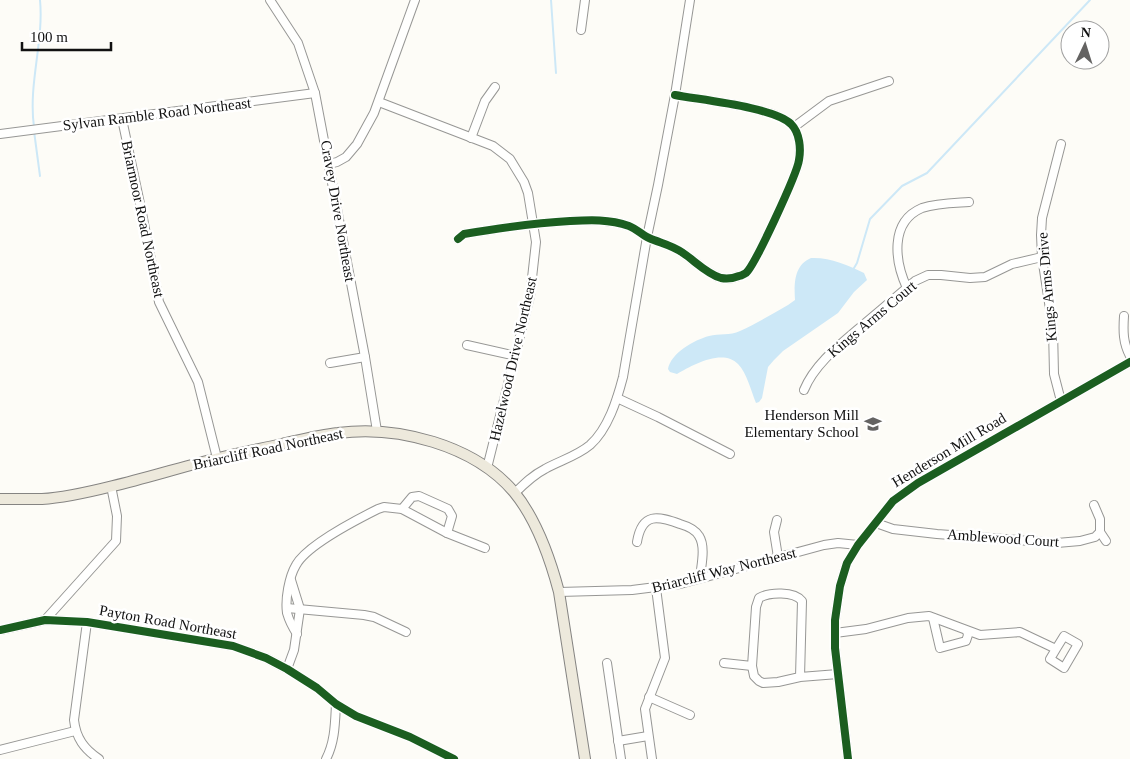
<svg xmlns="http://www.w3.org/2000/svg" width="1130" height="759" font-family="'Times New Roman',serif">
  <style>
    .water { fill: #cde8f7 }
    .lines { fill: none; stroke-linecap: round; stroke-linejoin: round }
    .stream { stroke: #cde8f7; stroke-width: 2 }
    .minor-casing { stroke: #979795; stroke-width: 10 }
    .major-casing { stroke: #858482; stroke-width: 12 }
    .minor { stroke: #fffffe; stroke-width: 8 }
    .major { stroke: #ede9dc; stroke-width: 10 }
    .cycleway-casing { stroke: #fff; stroke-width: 11 }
    .cycleway { stroke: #1b5e20; stroke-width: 8 }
    .labels { text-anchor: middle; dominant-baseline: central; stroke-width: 5; stroke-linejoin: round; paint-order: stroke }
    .street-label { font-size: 15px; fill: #111; stroke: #fff }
    .poi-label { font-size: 15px; fill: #111; stroke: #fff; text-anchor: end }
  </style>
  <rect width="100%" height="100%" fill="#fdfcf7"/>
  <path class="water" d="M 811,258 C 829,257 848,265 864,273 L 867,280 L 854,292 L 838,313 L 783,351 L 774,360 L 768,367 L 762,398 L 759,402 L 756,403 C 751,391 747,373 738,364 C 723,348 692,365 677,374 L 670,372 L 668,369 C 671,353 694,340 709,336 C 719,333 730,336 740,331 C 756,324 772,314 788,305 L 795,300 C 794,284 794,265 811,258 Z"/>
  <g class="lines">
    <g class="stream">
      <path d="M 551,0 L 556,73"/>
      <path d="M 34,127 C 28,84 44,42 40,0"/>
      <path d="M 34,131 L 40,176"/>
      <path d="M 854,268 L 857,263 L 870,219 L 902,186 L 927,173 L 1090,0"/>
    </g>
    <g class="minor-casing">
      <g id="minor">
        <path d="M 270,0 L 298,43 L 315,93 L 365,357 L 377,431"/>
        <path d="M 581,30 L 585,0"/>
        <path d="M 379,102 L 493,146 L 510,159 L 524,182 L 528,193 L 536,242 L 530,296 L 487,468"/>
        <path d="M 122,119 L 142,213 L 159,302 L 198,382 L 217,458"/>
        <path d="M 794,127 L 829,101 L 889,81"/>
        <path d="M 0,134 L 315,93"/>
        <path d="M 471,138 L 485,101 L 495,87"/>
        <path d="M 329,164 L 337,162 L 346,157 L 357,144 L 374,113 L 415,0"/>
        <path d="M 458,239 L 464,234 C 500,228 534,223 570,221 C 590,220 609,219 629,226 C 637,229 642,235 649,238 C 660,243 672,245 683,253 C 695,261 707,274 721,278 C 726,279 734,278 739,276 C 742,276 744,274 746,273 C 755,265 797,174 799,160 C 801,149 800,133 791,124 C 773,107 701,100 675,95"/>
        <path d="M 907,288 C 895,262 889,222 922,208 C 937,203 954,203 969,202"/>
        <path d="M 1124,316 C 1123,331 1123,343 1130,356"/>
        <path d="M 467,345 L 516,356"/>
        <path d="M 330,363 L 365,357"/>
        <path d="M 804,390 C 815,363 842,343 864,324 C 881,310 898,295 915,281 L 928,275 L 941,275 L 970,278 L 985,277 L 1012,264 L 1042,257"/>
        <path d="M 617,398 L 658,417 L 730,454"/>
        <path d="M 1061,401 L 1054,374 L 1053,329 L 1042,257 L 1041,235 L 1042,218 L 1061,144"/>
        <path d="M 515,493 C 524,484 533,475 545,469 C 559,461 577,456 590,445 C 608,429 617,400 623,377 L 647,237 L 658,185 L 675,95 L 690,0"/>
        <path d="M 402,509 L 412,497 L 419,496 L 448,509 L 452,516 L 447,533"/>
        <path d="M 777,520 L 774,532 L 778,557"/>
        <path d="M 876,523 L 893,529 L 937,534 L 1057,543 L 1080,541 L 1095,537 L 1100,532 L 1100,519 L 1094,505"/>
        <path d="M 1100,532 L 1106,541"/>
        <path d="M 637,542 C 642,512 658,516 680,524 C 687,526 695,529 699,536 C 706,547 701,566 700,578"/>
        <path d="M 559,592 L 632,590 L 680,584 L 824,545 L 838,543 L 858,545"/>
        <path d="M 287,608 L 364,615 L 374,617 L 406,632"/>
        <path d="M 933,618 L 940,648 L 966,641 L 968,635 L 967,631"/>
        <path d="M 45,620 L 116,541 L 117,516 L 111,486"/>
        <path d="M 87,622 L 74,720 C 76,738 84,749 99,759"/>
        <path d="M 0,630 L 45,620 L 87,622 L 233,646 L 266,658 L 287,669 L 317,688 L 336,704 L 356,716 L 410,737 L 454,759"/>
        <path d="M 835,633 L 866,629 L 908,618 L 929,616 L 980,635 L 1020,632 L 1056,649 L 1064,636 L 1078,644 L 1064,668 L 1050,659 L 1056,649"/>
        <path d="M 297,634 C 293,628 289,620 287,613 C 285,599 289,577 296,565 C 307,545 358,519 378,509 L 384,507 L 402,509 L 447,533 L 485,548"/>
        <path d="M 607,663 L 621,759"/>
        <path d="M 724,663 L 752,666"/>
        <path d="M 287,669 L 294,650 L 300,609 L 291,580"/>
        <path d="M 800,677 L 802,601 C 794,591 769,592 759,598 L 756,607 L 752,666 L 754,676 L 759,681 L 763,683 L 778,682 L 800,677 L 838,674"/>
        <path d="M 649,697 L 690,715"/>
        <path d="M 618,741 L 648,736"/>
        <path d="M 0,750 L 75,731"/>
        <path d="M 326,759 C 335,742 335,723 336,704"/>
        <path d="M 652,759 L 645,709 L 665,658 L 656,588"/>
        <path d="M 848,759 L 835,648 L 835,620 L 840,586 L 847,563 L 858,545 L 893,501 L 918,483 L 1130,362"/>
      </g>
    </g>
    <g class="major-casing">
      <path id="major" d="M 0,499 C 14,499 28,499 42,499 C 61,498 93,491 113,486 C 147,478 181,467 215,459 C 237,453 260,449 282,444 C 300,440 319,435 338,433 C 397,425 474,445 514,492 C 537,520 550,558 559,592 L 585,759"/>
    </g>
    <use href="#minor" class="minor"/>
    <use href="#major" class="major"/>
    <g class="cycleway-casing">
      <g id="cycleway">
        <path d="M 458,239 L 464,234 C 500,228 534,223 570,221 C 590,220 609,219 629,226 C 637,229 642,235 649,238 C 660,243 672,245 683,253 C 695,261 707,274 721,278 C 726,279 734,278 739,276 C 742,276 744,274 746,273 C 755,265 797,174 799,160 C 801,149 800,133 791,124 C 773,107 701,100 675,95"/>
        <path d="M 0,630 L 45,620 L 87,622 L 233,646 L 266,658 L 287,669 L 317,688 L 336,704 L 356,716 L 410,737 L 454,759"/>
        <path d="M 848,759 L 835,648 L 835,620 L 840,586 L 847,563 L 858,545 L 893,501 L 918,483 L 1130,362"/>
      </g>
    </g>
    <use href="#cycleway" class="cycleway"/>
  </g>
  <defs>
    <g id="school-bare" transform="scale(1.35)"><path d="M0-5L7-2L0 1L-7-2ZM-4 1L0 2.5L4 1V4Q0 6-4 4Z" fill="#646362" stroke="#fff" stroke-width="2.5" paint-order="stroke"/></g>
  </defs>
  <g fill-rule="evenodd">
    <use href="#school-bare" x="873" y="424"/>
  </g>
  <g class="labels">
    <g class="street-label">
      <text transform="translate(157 114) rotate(-7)">Sylvan Ramble Road Northeast</text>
      <text transform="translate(338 211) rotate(80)">Cravey Drive Northeast</text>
      <text transform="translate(143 219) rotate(78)">Briarmoor Road Northeast</text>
      <text transform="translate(1047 287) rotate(-95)">Kings Arms Drive</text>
      <text transform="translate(872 319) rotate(-40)">Kings Arms Court</text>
      <text transform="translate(513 359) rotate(-77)">Hazelwood Drive Northeast</text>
      <text transform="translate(268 449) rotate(-12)">Briarcliff Road Northeast</text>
      <text transform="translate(949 450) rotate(-31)">Henderson Mill Road</text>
      <text transform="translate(1003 538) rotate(4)">Amblewood Court</text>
      <text transform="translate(724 570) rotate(-14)">Briarcliff Way Northeast</text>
      <text transform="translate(168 622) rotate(10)">Payton Road Northeast</text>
    </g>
    <g class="poi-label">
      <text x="859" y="415">Henderson Mill<tspan x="859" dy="17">Elementary School</tspan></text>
    </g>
  </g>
  <g transform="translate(1085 45) rotate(4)"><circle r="24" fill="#ffffff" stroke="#a0a0a0"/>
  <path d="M0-4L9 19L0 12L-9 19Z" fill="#646362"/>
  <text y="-8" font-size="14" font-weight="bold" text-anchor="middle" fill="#111111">N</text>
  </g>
  <path d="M22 42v8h89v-8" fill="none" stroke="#111111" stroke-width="2.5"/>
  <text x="30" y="42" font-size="15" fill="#111111" stroke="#ffffff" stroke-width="4" paint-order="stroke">100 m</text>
</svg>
